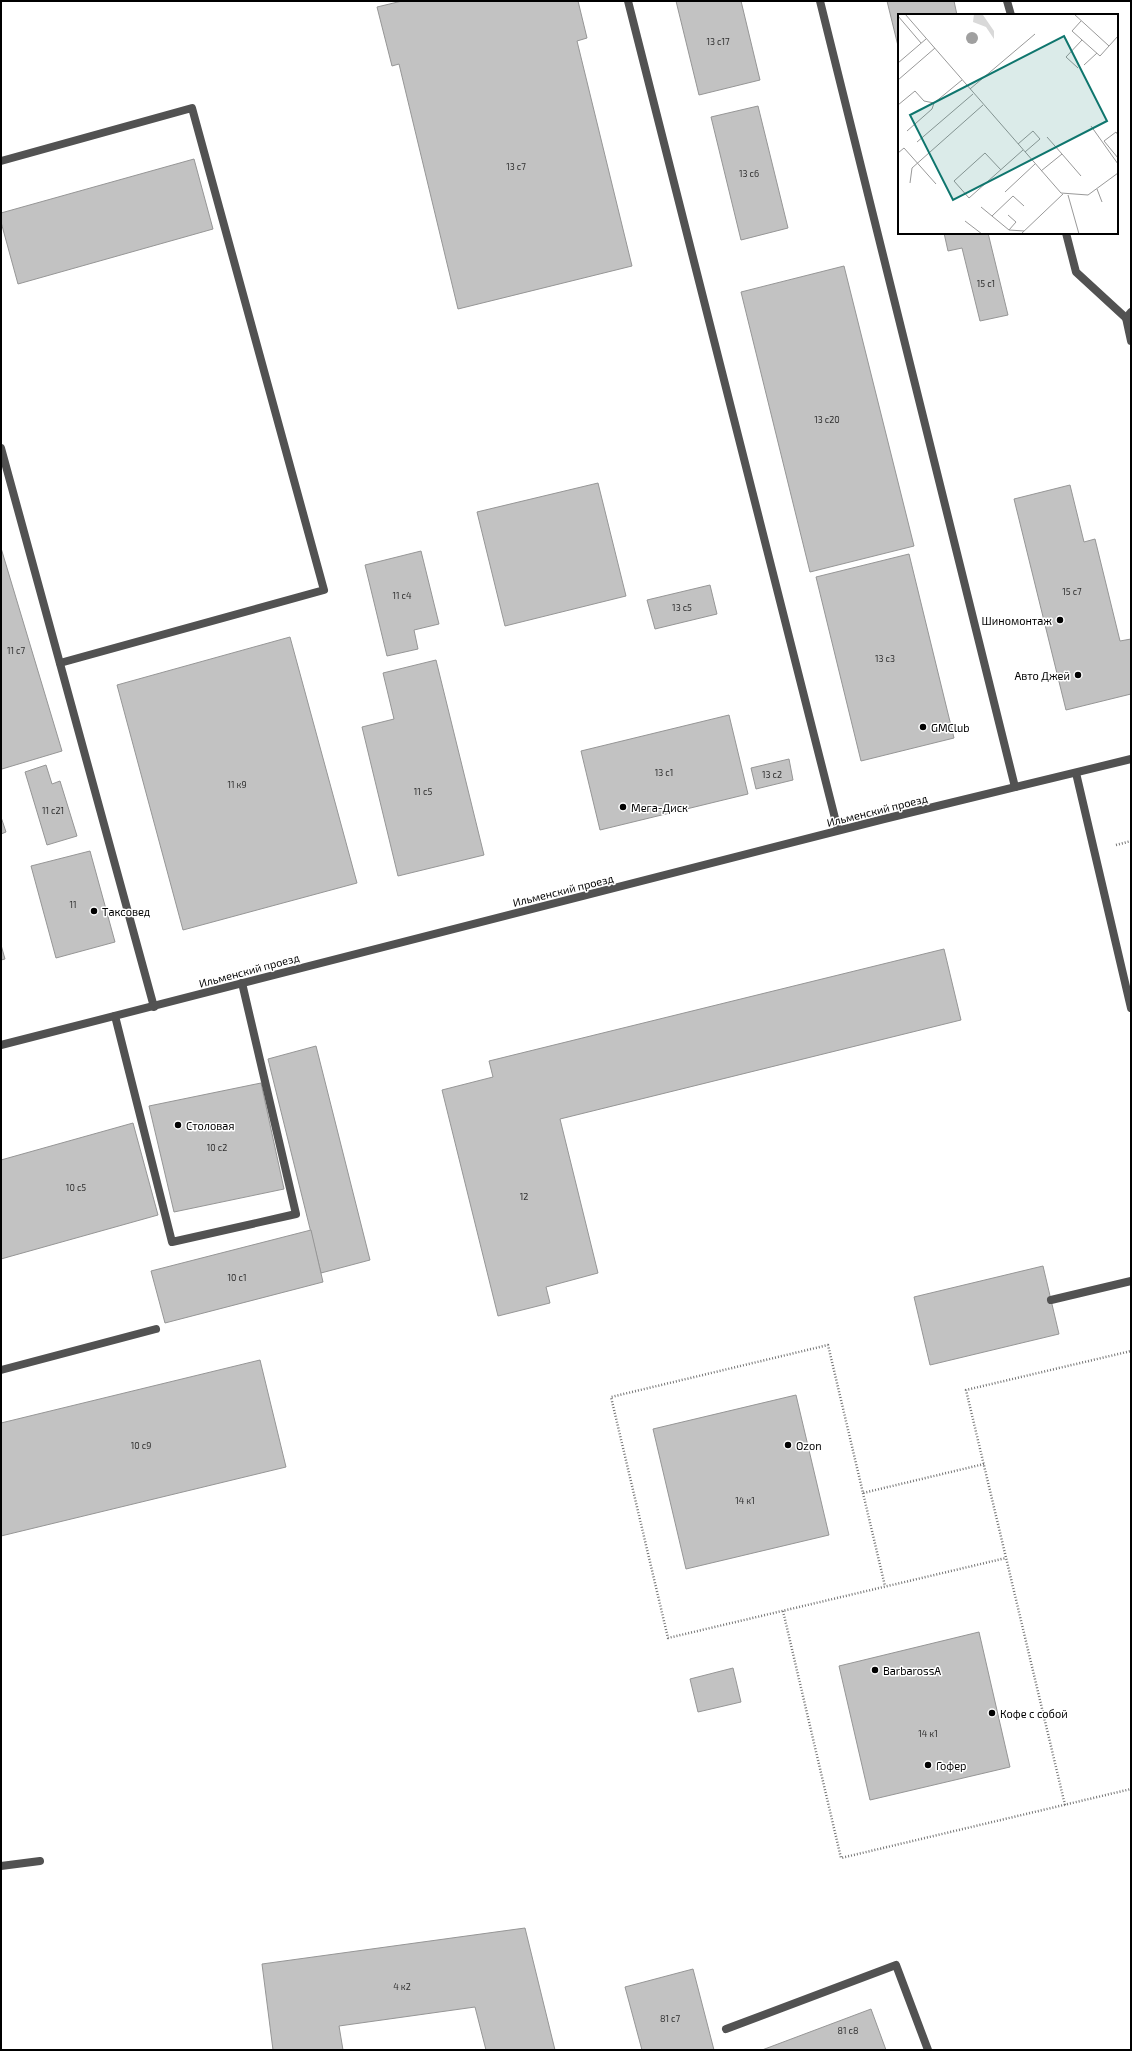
<svg xmlns="http://www.w3.org/2000/svg" width="1132" height="2051" font-family="'Exo 2',sans-serif">
  <style>
    .building { fill: #c2c2c2; stroke: #969696 }
    .lines { fill: none; stroke-linecap: round; stroke-linejoin: round }
    .path { stroke: #747474; stroke-width: 2.5; stroke-dasharray: 1 2; stroke-linecap: butt }
    .service { stroke: #525252; stroke-width: 8 }
    .tertiary { stroke: #525252; stroke-width: 8 }
    .poi-dot { fill: #000; stroke: #fff; stroke-width: 1.5 }
    .labels { text-anchor: middle; dominant-baseline: central; stroke-width: 3; stroke-linejoin: round; paint-order: stroke }
    .number-label { font-size: 9px; fill: #303030 }
    .poi-label { font-size: 11px; fill: #000; stroke: #fff; text-anchor: start }
    .street-label { font-size: 11px; fill: #000; stroke: #fff }
    .inset-road { fill: none; stroke: #999; stroke-width: 1 }
    .view { fill: #0f766e; fill-opacity: 0.15; stroke: #0f766e; stroke-width: 2 }
    .inset-edge { fill: none; stroke: #000; stroke-width: 2 }
  </style>
  <rect width="100%" height="100%" fill="#fff"/>
  <g class="building">
    <path d="M 402,1 L 578,1 L 587,38 L 577,41 L 632,266 L 458,309 L 399,64 L 392,66 L 377,7 Z"/>
    <path d="M 676,1 L 741,1 L 760,80 L 699,95 Z"/>
    <path d="M 887,1 L 954,1 L 957,15 L 899,15 L 899,50 Z"/>
    <path d="M 758,106 L 788,228 L 741,240 L 711,117 Z"/>
    <path d="M 194,159 L 213,229 L 18,284 L 1,222 L 1,213 Z"/>
    <path d="M 944,233 L 988,233 L 1008,315 L 980,321 L 962,248 L 948,251 Z"/>
    <path d="M 844,266 L 914,546 L 810,572 L 741,292 Z"/>
    <path d="M 598,483 L 626,596 L 505,626 L 477,512 Z"/>
    <path d="M 1070,485 L 1084,542 L 1095,539 L 1120,641 L 1131,639 L 1131,694 L 1066,710 L 1014,499 Z"/>
    <path d="M 1,548 L 62,751 L 2,769 L 1,766 Z"/>
    <path d="M 421,551 L 439,624 L 414,630 L 418,649 L 387,656 L 365,565 Z"/>
    <path d="M 909,554 L 954,738 L 861,761 L 816,577 Z"/>
    <path d="M 710,585 L 717,614 L 655,629 L 647,600 Z"/>
    <path d="M 290,637 L 357,883 L 183,930 L 117,685 Z"/>
    <path d="M 436,660 L 484,855 L 398,876 L 362,727 L 394,719 L 383,673 Z"/>
    <path d="M 729,715 L 748,794 L 600,830 L 581,751 Z"/>
    <path d="M 789,759 L 793,780 L 756,789 L 751,768 Z"/>
    <path d="M 46,765 L 52,784 L 60,781 L 77,836 L 47,845 L 25,772 Z"/>
    <path d="M 1,817 L 6,832 L 1,834 Z"/>
    <path d="M 90,851 L 115,942 L 56,958 L 31,866 Z"/>
    <path d="M 1,945 L 5,959 L 1,960 Z"/>
    <path d="M 944,949 L 961,1020 L 560,1119 L 598,1273 L 546,1287 L 550,1303 L 498,1316 L 442,1090 L 493,1077 L 489,1061 Z"/>
    <path d="M 316,1046 L 370,1260 L 321,1273 L 268,1059 Z"/>
    <path d="M 261,1083 L 284,1189 L 174,1212 L 149,1106 Z"/>
    <path d="M 133,1123 L 158,1215 L 1,1259 L 1,1160 Z"/>
    <path d="M 311,1230 L 323,1282 L 165,1323 L 151,1271 Z"/>
    <path d="M 1043,1266 L 1059,1334 L 930,1365 L 914,1297 Z"/>
    <path d="M 260,1360 L 286,1467 L 1,1536 L 1,1423 Z"/>
    <path d="M 796,1395 L 829,1535 L 686,1569 L 653,1429 Z"/>
    <path d="M 979,1632 L 1010,1767 L 870,1800 L 839,1666 Z"/>
    <path d="M 733,1668 L 741,1702 L 698,1712 L 690,1679 Z"/>
    <path d="M 525,1928 L 555,2050 L 486,2050 L 475,2007 L 339,2026 L 343,2050 L 273,2050 L 262,1964 Z"/>
    <path d="M 693,1969 L 714,2050 L 642,2050 L 625,1987 Z"/>
    <path d="M 871,2009 L 886,2050 L 762,2050 Z"/>
  </g>
  <g class="lines">
    <g class="path">
      <path d="M 1116,845 L 1131,841"/>
      <path d="M 984,1464 L 863,1493 L 828,1345 L 611,1397 L 668,1638 L 1006,1558"/>
      <path d="M 863,1493 L 885,1586"/>
      <path d="M 783,1611 L 841,1858 L 1131,1789"/>
      <path d="M 1065,1805 L 966,1390 L 1131,1351"/>
    </g>
    <g class="service">
      <path d="M 628,1 L 838,830"/>
      <path d="M 820,1 L 1015,787"/>
      <path d="M 1007,1 L 1011,15"/>
      <path d="M 1,161 L 192,108 L 324,590 L 60,663"/>
      <path d="M 1066,233 L 1076,272 L 1126,318"/>
      <path d="M 1131,312 L 1126,318 L 1131,341"/>
      <path d="M 1,448 L 154,1007"/>
      <path d="M 1076,773 L 1131,1008"/>
      <path d="M 115,1016 L 172,1242 L 296,1214 L 242,983"/>
      <path d="M 1051,1300 L 1131,1281"/>
      <path d="M 1,1370 L 156,1329"/>
      <path d="M 1,1866 L 40,1861"/>
      <path d="M 726,2029 L 896,1965 L 928,2050"/>
    </g>
    <path class="tertiary" d="M 1,1045 L 884,819 L 1131,759"/>
  </g>
  <g class="poi-dot">
    <circle cx="1060" cy="620" r="4"/>
    <circle cx="1078" cy="675" r="4"/>
    <circle cx="923" cy="727" r="4"/>
    <circle cx="623" cy="807" r="4"/>
    <circle cx="94" cy="911" r="4"/>
    <circle cx="178" cy="1125" r="4"/>
    <circle cx="788" cy="1445" r="4"/>
    <circle cx="875" cy="1670" r="4"/>
    <circle cx="992" cy="1713" r="4"/>
    <circle cx="928" cy="1765" r="4"/>
  </g>
  <g class="labels">
    <g class="number-label">
      <text x="718" y="41">13 с17</text>
      <text x="516" y="166">13 с7</text>
      <text x="749" y="173">13 с6</text>
      <text x="986" y="283">15 с1</text>
      <text x="827" y="419">13 с20</text>
      <text x="1072" y="591">15 с7</text>
      <text x="402" y="595">11 с4</text>
      <text x="682" y="607">13 с5</text>
      <text x="16" y="650">11 с7</text>
      <text x="885" y="658">13 с3</text>
      <text x="664" y="772">13 с1</text>
      <text x="772" y="774">13 с2</text>
      <text x="237" y="784">11 к9</text>
      <text x="423" y="791">11 с5</text>
      <text x="53" y="810">11 с21</text>
      <text x="73" y="904">11</text>
      <text x="217" y="1147">10 с2</text>
      <text x="76" y="1187">10 с5</text>
      <text x="524" y="1196">12</text>
      <text x="237" y="1277">10 с1</text>
      <text x="141" y="1445">10 с9</text>
      <text x="745" y="1500">14 к1</text>
      <text x="928" y="1733">14 к1</text>
      <text x="402" y="1986">4 к2</text>
      <text x="670" y="2018">81 с7</text>
      <text x="848" y="2030">81 с8</text>
    </g>
    <g class="poi-label">
      <text x="1052" y="620" text-anchor="end">Шиномонтаж</text>
      <text x="1070" y="675" text-anchor="end">Авто Джей</text>
      <text x="931" y="727">GMClub</text>
      <text x="631" y="807">Мега-Диск</text>
      <text x="102" y="911">Таксовед</text>
      <text x="186" y="1125">Столовая</text>
      <text x="796" y="1445">Ozon</text>
      <text x="883" y="1670">BarbarossA</text>
      <text x="1000" y="1713">Кофе с собой</text>
      <text x="936" y="1765">Гофер</text>
    </g>
    <g class="street-label">
      <text transform="translate(877 810) rotate(-14)">Ильменский проезд</text>
      <text transform="translate(563 890) rotate(-14)">Ильменский проезд</text>
      <text transform="translate(249 970) rotate(-15)">Ильменский проезд</text>
    </g>
  </g>
  <g transform="translate(898 14)">
    <rect width="220" height="220" fill="#fff"/>
    <path d="M 76,0 L 85,1 L 96,17 L 96,25 L 88,13 L 75,8 Z" fill="#d9d9d9"/>
    <path d="M68 24a6 6 0 1 1 12 0a6 6 0 1 1-12 0Z" fill="#a0a0a0"/>
    <path class="inset-road" d="M 7,0 L 163,179 L 190,181 L 220,159M 176,0 L 211,32 L 220,22M 0,2 L 23,29M 183,7 L 174,17 L 202,42 L 211,32M 0,49 L 28,25M 186,51 L 199,39M 180,54 L 168,43 L 184,26M 0,66 L 37,34M 72,75 L 137,20M 0,91 L 17,77 L 26,87 L 36,89 L 64,66M 193,112 L 220,150M 9,117 L 34,95 L 36,89M 220,121 L 218,118 L 206,127 L 220,144M 149,123 L 164,140M 19,128 L 75,80M 120,130 L 135,117 L 142,125 L 127,138M 0,139 L 6,134 L 38,170M 103,156 L 87,139 L 56,167 L 71,184 L 125,136M 143,157 L 164,140 L 183,162M 12,169 L 14,154 L 85,91M 199,175 L 204,188M 107,178 L 137,150M 170,181 L 181,220M 83,193 L 111,216M 110,201 L 118,208 L 111,216 L 126,217M 94,202 L 115,182 L 126,192M 67,207 L 84,220M 123,220 L 165,180"/>
    <path class="view" d="M 166,22 L 209,107 L 55,186 L 12,101 Z"/>
    <rect width="220" height="220" class="inset-edge"/>
  </g>
  <rect width="1132" height="2051" fill="none" stroke="#000000" stroke-width="4"/>
</svg>
